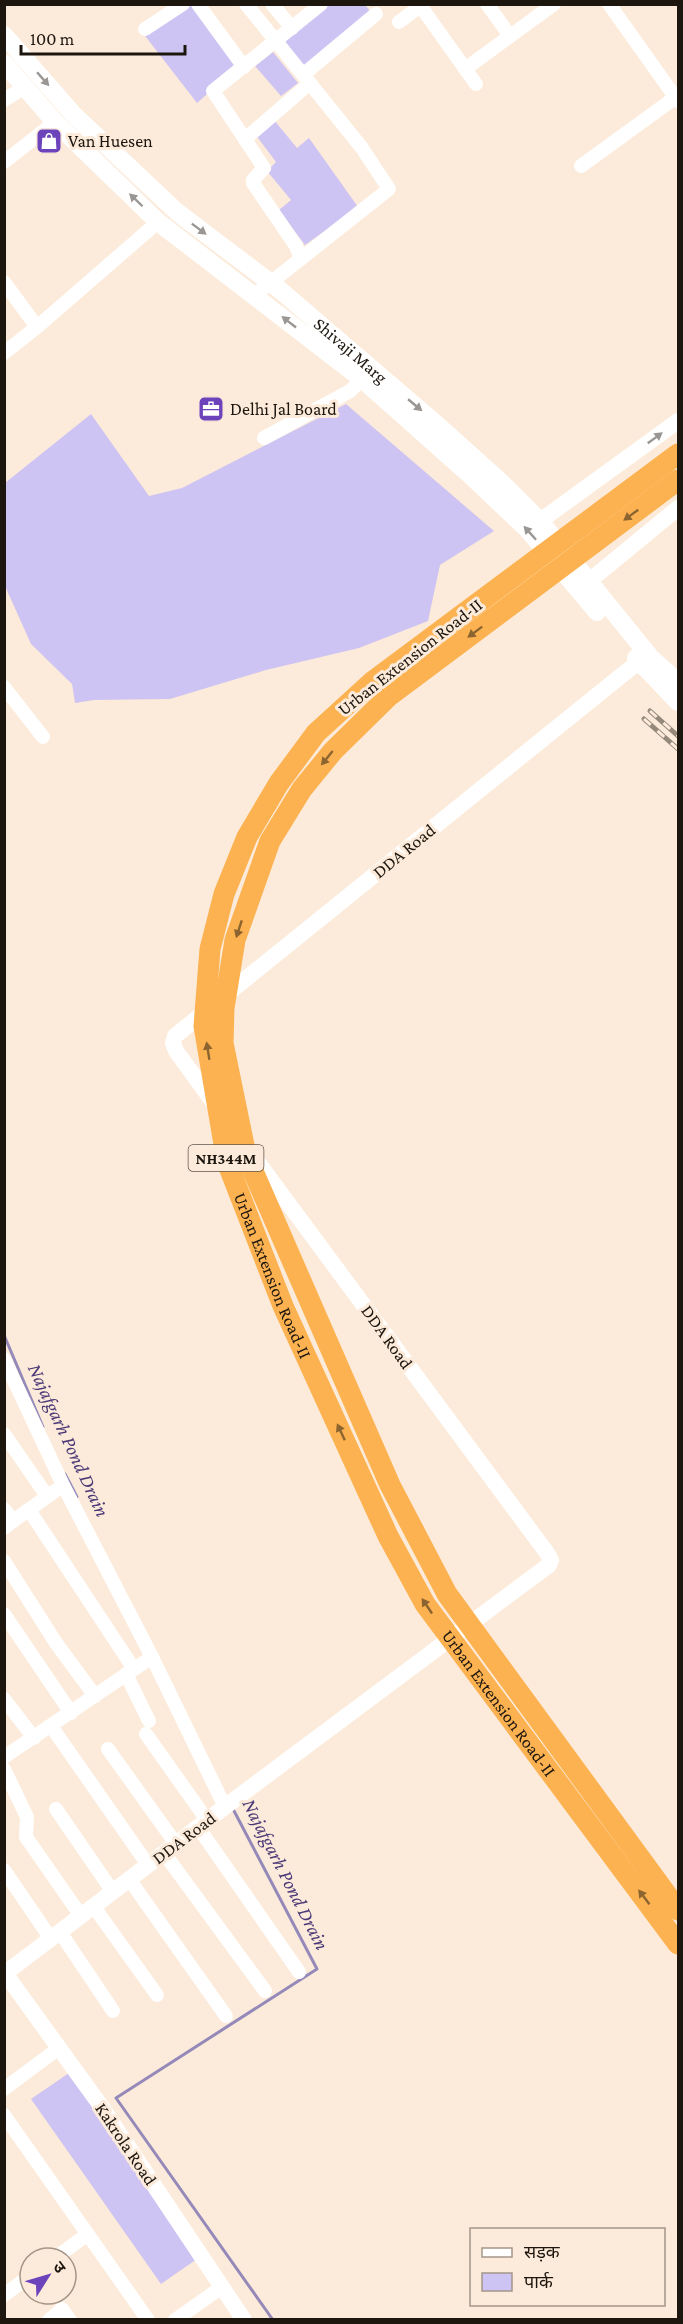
<svg xmlns="http://www.w3.org/2000/svg" width="683" height="2324" font-family="'Crimson Pro','Noto Sans Devanagari',serif">
  <style>
    .green { fill: #cec4f3 }
    .lines { fill: none; stroke-linecap: round; stroke-linejoin: round }
    .stream { stroke: #9489b9; stroke-width: 3 }
    .minor { stroke: #fff; stroke-width: 14 }
    .tertiary { stroke: #fff; stroke-width: 16 }
    .secondary { stroke: #fff; stroke-width: 18 }
    .trunk { stroke: #fcb250; stroke-width: 21 }
    .rail-casing { stroke: #95897c; stroke-width: 5 }
    .rail { stroke: #fcebda; stroke-width: 3; stroke-dasharray: 9; stroke-linecap: butt }
    .oneway { fill: #999693 }
    .oneway2 { fill: #8c6430 }
    .labels { text-anchor: middle; dominant-baseline: central; stroke-width: 6; stroke-linejoin: round; paint-order: stroke }
    .shield { fill: #fcebda; stroke: #60564c; stroke-width: 1.5 }
    .shield-label { font-size: 16px; font-weight: bold; fill: #1d160f }
    .poi-label { font-size: 18px; fill: #1d160f; stroke: #fcebda; text-anchor: start }
    .street-label { font-size: 18px; fill: #1d160f; stroke: #fcebda }
    .water-label { font-size: 20px; font-style: italic; fill: #4b3977; stroke: #fcebda }
  </style>
  <rect width="100%" height="100%" fill="#fcebda"/>
  <g class="green">
    <path d="M 177,5 L 198,5 L 242,63 L 197,103 L 142,32 Z"/>
    <path d="M 326,5 L 365,5 L 371,12 L 305,67 L 283,39 Z"/>
    <path d="M 273,52 L 298,83 L 281,96 L 255,66 Z"/>
    <path d="M 274,120 L 297,148 L 309,138 L 358,207 L 305,245 L 279,210 L 291,200 L 267,171 L 276,162 L 255,134 Z"/>
    <path d="M 346,404 L 494,531 L 440,565 L 428,621 L 359,648 L 266,670 L 170,699 L 94,700 L 75,703 L 72,684 L 31,644 L 5,586 L 5,483 L 91,414 L 149,496 L 182,488 Z"/>
    <path d="M 72,2071 L 197,2259 L 161,2284 L 31,2099 Z"/>
  </g>
  <g class="lines">
    <g class="stream">
      <path d="M 4,1335 L 43,1427"/>
      <path d="M 65,1474 L 77,1497"/>
      <path d="M 233,1809 L 317,1969 L 116,2098 L 273,2320"/>
    </g>
    <g class="minor">
      <path d="M 198,4 L 244,67"/>
      <path d="M 246,4 L 362,148 L 389,189 L 255,295"/>
      <path d="M 272,4 L 292,28"/>
      <path d="M 419,4 L 476,84"/>
      <path d="M 487,4 L 510,36"/>
      <path d="M 609,4 L 678,101"/>
      <path d="M 399,22 L 423,4"/>
      <path d="M 145,29 L 183,4"/>
      <path d="M 465,69 L 554,4"/>
      <path d="M 304,74 L 376,14"/>
      <path d="M 4,100 L 25,87"/>
      <path d="M 245,139 L 310,83"/>
      <path d="M 4,162 L 55,122"/>
      <path d="M 581,166 L 676,97"/>
      <path d="M 301,259 L 296,246 L 253,183 L 253,180 L 264,168 L 213,91 L 321,4"/>
      <path d="M 4,282 L 37,327"/>
      <path d="M 4,353 L 37,327 L 158,222"/>
      <path d="M 264,438 L 350,391 L 362,379"/>
      <path d="M 4,687 L 43,737"/>
      <path d="M 4,1359 L 63,1485 L 152,1657 L 225,1807"/>
      <path d="M 4,1434 L 47,1496"/>
      <path d="M 4,1509 L 13,1521 L 4,1528"/>
      <path d="M 29,1510 L 134,1669"/>
      <path d="M 13,1521 L 55,1491"/>
      <path d="M 4,1561 L 56,1643 L 95,1696"/>
      <path d="M 4,1614 L 71,1713"/>
      <path d="M 126,1674 L 149,1721"/>
      <path d="M 4,1699 L 34,1738"/>
      <path d="M 51,1726 L 148,1865"/>
      <path d="M 146,1734 L 207,1820"/>
      <path d="M 108,1749 L 176,1844"/>
      <path d="M 4,1757 L 152,1657"/>
      <path d="M 4,1769 L 27,1817 L 26,1837 L 81,1916"/>
      <path d="M 56,1809 L 113,1892"/>
      <path d="M 198,1827 L 299,1972"/>
      <path d="M 164,1853 L 265,1991"/>
      <path d="M 4,1870 L 51,1939"/>
      <path d="M 129,1879 L 226,2016"/>
      <path d="M 94,1907 L 157,1995"/>
      <path d="M 60,1932 L 113,2011"/>
      <path d="M 4,2089 L 59,2048"/>
      <path d="M 4,2115 L 148,2320"/>
      <path d="M 55,2258 L 88,2234"/>
      <path d="M 4,2295 L 30,2276"/>
      <path d="M 49,2320 L 62,2309 L 70,2320"/>
      <path d="M 175,2320 L 222,2287"/>
    </g>
    <g class="tertiary">
      <path d="M 540,521 L 678,421"/>
      <path d="M 588,582 L 678,508"/>
      <path d="M 216,1106 L 176,1051 L 173,1043 L 175,1036 L 632,667 L 640,663"/>
      <path d="M 4,1972 L 101,2106 L 244,2320"/>
      <path d="M 4,1974 L 230,1803 L 549,1565 L 551,1560 L 547,1553 L 251,1153"/>
    </g>
    <g class="secondary">
      <path id="s1" d="M 4,35 L 73,114 L 177,212 L 280,290 L 434,422 L 503,484 L 540,521 L 651,658 L 678,682"/>
      <path d="M 4,63 L 55,122 L 158,222 L 362,379 L 470,475 L 527,529 L 597,612"/>
      <path d="M 636,658 L 678,702"/>
    </g>
    <g class="trunk">
      <path id="s2" d="M 678,454 L 372,682 L 316,733 L 279,783 L 247,837 L 224,894 L 210,949 L 204,1026 L 227,1162 L 283,1306 L 388,1536 L 425,1604 L 678,1944"/>
      <path d="M 678,480 L 389,696 L 333,751 L 302,789 L 270,841 L 235,940 L 224,1008 L 223,1043 L 246,1155 L 390,1485 L 447,1594 L 678,1910"/>
    </g>
    <g class="rail-casing">
      <g id="rail">
        <path d="M 650,711 L 678,736"/>
        <path d="M 644,719 L 678,749"/>
      </g>
    </g>
    <use href="#rail" class="rail"/>
  </g>
  <defs><path id="oneway-solid" d="M-6-.8H1V-3.2L6.5 0L1 3.2V.8H-6Z" transform="scale(1.5)"/></defs>
  <g class="oneway">
    <use href="#oneway-solid" transform="translate(43 79) rotate(49)"/>
    <use href="#oneway-solid" transform="translate(136 200) rotate(-136)"/>
    <use href="#oneway-solid" transform="translate(199 229) rotate(37)"/>
    <use href="#oneway-solid" transform="translate(289 322) rotate(-142)"/>
    <use href="#oneway-solid" transform="translate(415 405) rotate(40)"/>
    <use href="#oneway-solid" transform="translate(655 438) rotate(-36)"/>
    <use href="#oneway-solid" transform="translate(530 533) rotate(-132)"/>
  </g>
  <g class="oneway2">
    <use href="#oneway-solid" transform="translate(631 515) rotate(144)"/>
    <use href="#oneway-solid" transform="translate(475 632) rotate(143)"/>
    <use href="#oneway-solid" transform="translate(327 758) rotate(129)"/>
    <use href="#oneway-solid" transform="translate(239 929) rotate(108)"/>
    <use href="#oneway-solid" transform="translate(208 1051) rotate(-99)"/>
    <use href="#oneway-solid" transform="translate(341 1432) rotate(-115)"/>
    <use href="#oneway-solid" transform="translate(427 1606) rotate(-124)"/>
    <use href="#oneway-solid" transform="translate(644 1897) rotate(-127)"/>
  </g>
  <defs>
    <g id="shop-square" transform="scale(1.35)"><rect x="-9" y="-9" width="18" height="18" rx="4" fill="#6c43bb" stroke="#fcebda"/><path d="M-5-2.5h2.3a2.7 3.5 0 0 1 5.4 0H5L5.5 6h-11ZM-1.5-2.5h3a1.5 2.3 0 0 0-3 0Z" fill="#fff"/></g>
    <g id="office-square" transform="scale(1.35)"><rect x="-9" y="-9" width="18" height="18" rx="4" fill="#6c43bb" stroke="#fcebda"/><path d="M-6-3h4V-5.5h4V-3h4V5H-6ZM-1-4.5V-3h2v-1.5ZM-6 0V1H6V0Z" fill="#fff"/></g>
  </defs>
  <g fill-rule="evenodd">
    <use href="#shop-square" x="49" y="141"/>
    <use href="#office-square" x="211" y="409"/>
  </g>
  <g class="labels">
    <rect class="shield" x="188.5" y="1145" width="75" height="26" rx="4.5"/>
    <g class="shield-label">
      <text x="226" y="1158">NH344M</text>
    </g>
    <g class="poi-label">
      <text x="68" y="141">Van Huesen</text>
      <text x="230" y="409">Delhi Jal Board</text>
    </g>
    <g class="street-label">
      <text stroke="none"><textPath href="#s1" startOffset="470">Shivaji Marg</textPath></text>
      <text transform="translate(410 657) rotate(-38)">Urban Extension Road-II</text>
      <text transform="translate(404 851) rotate(-39)">DDA Road</text>
      <text stroke="none"><textPath href="#s2" startOffset="1038">Urban Extension Road-II</textPath></text>
      <text transform="translate(387 1337) rotate(54)">DDA Road</text>
      <text stroke="none"><textPath href="#s2" startOffset="1524">Urban Extension Road-II</textPath></text>
      <text transform="translate(184 1838) rotate(-37)">DDA Road</text>
      <text transform="translate(126 2144) rotate(56)">Kakrola Road</text>
    </g>
    <g class="water-label">
      <text transform="translate(69 1440) rotate(65)">Najafgarh Pond Drain</text>
      <text transform="translate(286 1874) rotate(63)">Najafgarh Pond Drain</text>
    </g>
  </g>
  <rect width="683" height="2324" fill="none" stroke="#1d160f" stroke-width="12"/>
  <rect x="470" y="2228" width="195" height="78" fill="#fcebda" stroke="#a39689" stroke-width="1.5"/>
  <rect x="482" y="2248" width="30" height="9" fill="#ffffff" stroke="#a39689" stroke-width="1.5"/>
  <text x="524" y="2258" font-size="18" fill="#1d160f">सड़क</text>
  <rect x="482" y="2273" width="30" height="18" fill="#cec4f3" stroke="#a39689" stroke-width="1.5"/>
  <text x="524" y="2288" font-size="18" fill="#1d160f">पार्क</text>
  <g transform="translate(48 2276) rotate(53)"><circle r="28" fill="#fcebda" stroke="#a39689" stroke-width="1.5"/>
  <path d="M0-4.5L10 22L0 15L-10 22Z" fill="#6c43bb"/>
  <text y="-9" font-size="16" font-weight="bold" text-anchor="middle" fill="#1d160f">उ</text>
  </g>
  <path d="M21 45v9h164v-9" fill="none" stroke="#1d160f" stroke-width="3"/>
  <text x="30" y="45" font-size="18" fill="#1d160f" stroke="#fcebda" stroke-width="4.5" paint-order="stroke">100 m</text>
</svg>
